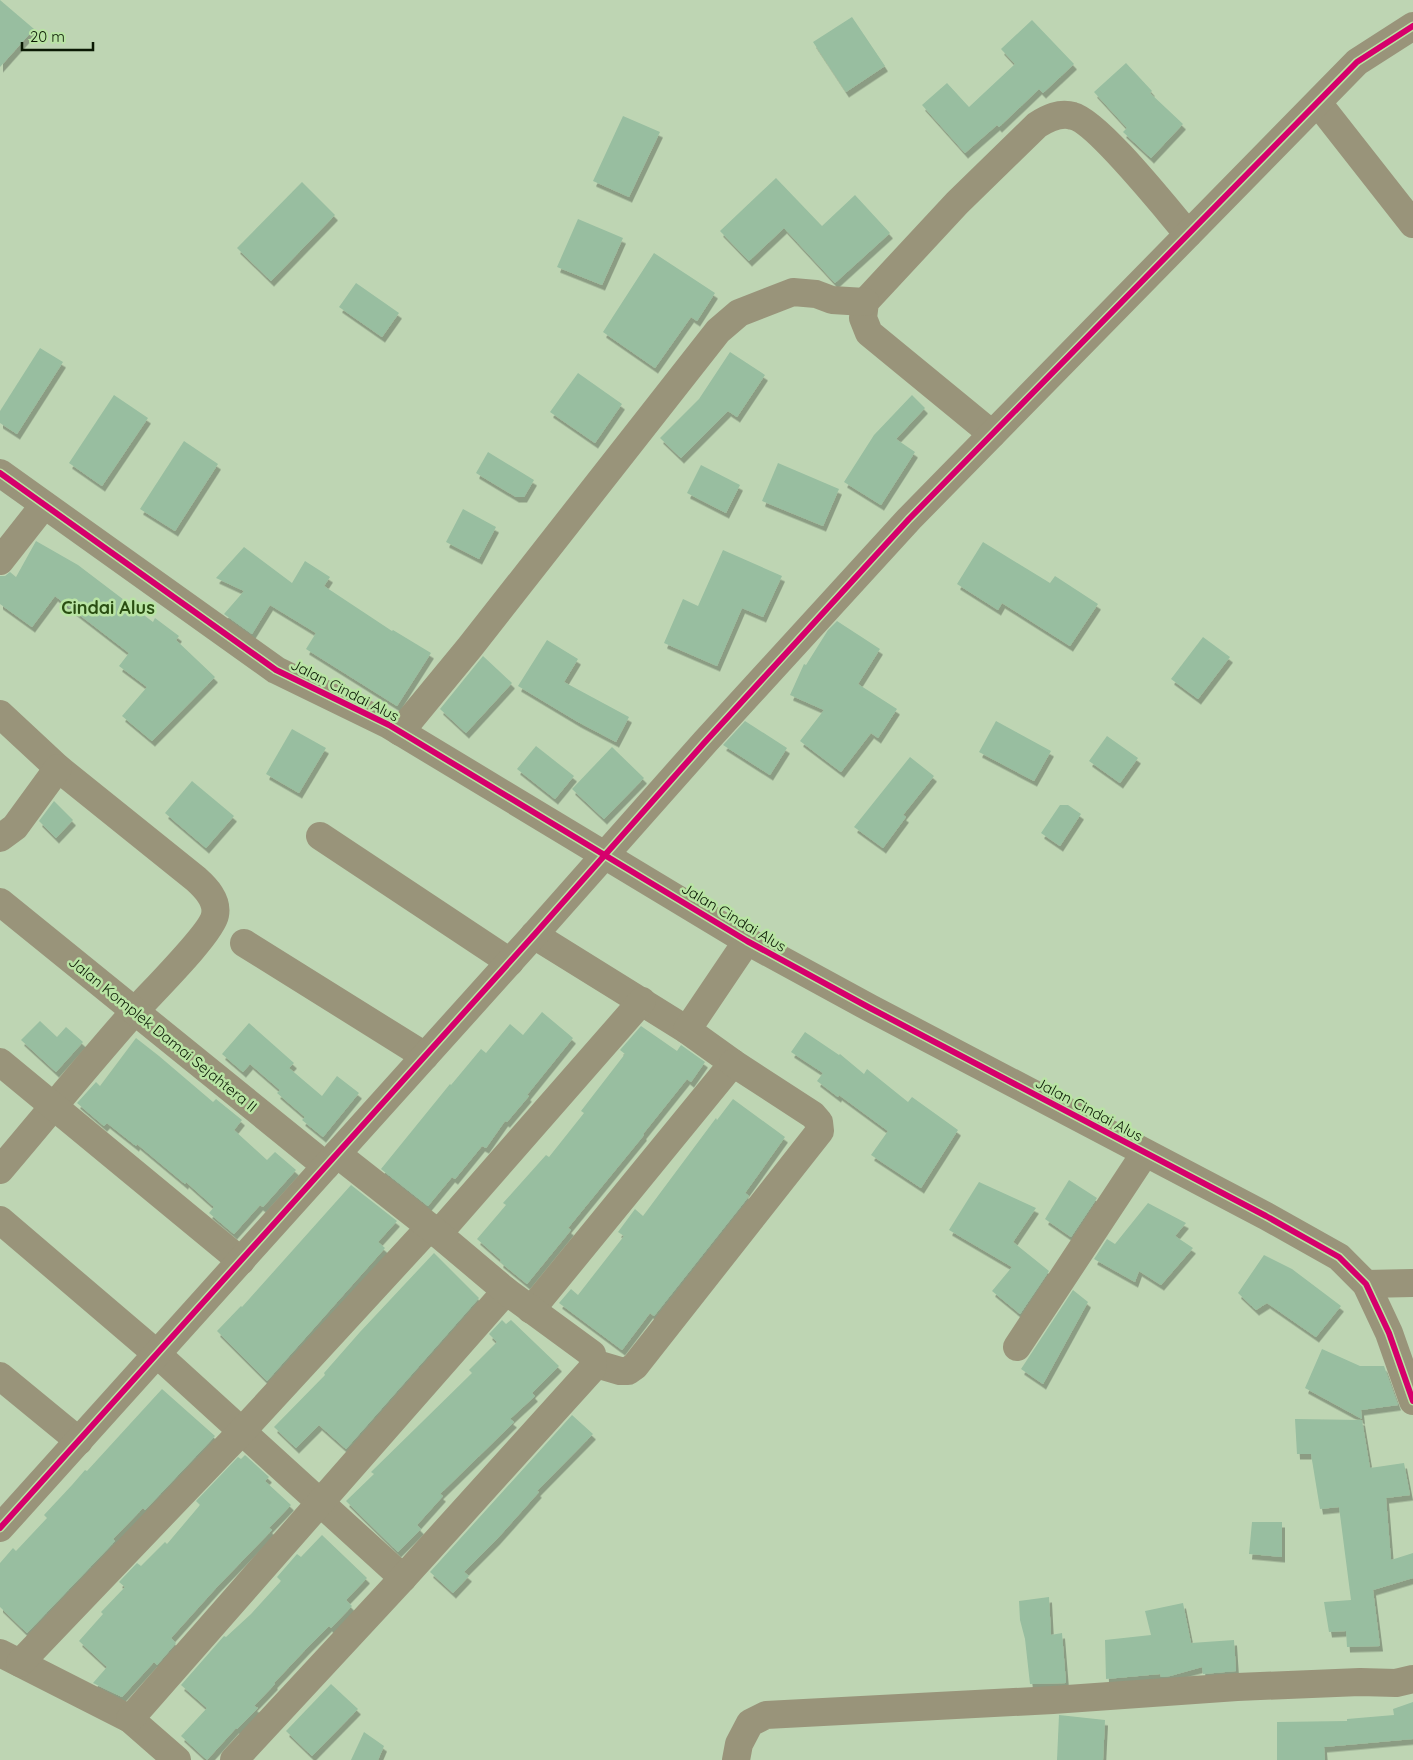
<svg xmlns="http://www.w3.org/2000/svg" width="1413" height="1760" font-family="Quicksand,sans-serif">
  <style>
    .building { fill: #98bea0; filter: url(#shadow) }
    .lines { fill: none; stroke-linecap: round; stroke-linejoin: round }
    .minor { stroke: #99947a; stroke-width: 28 }
    .cycleway-casing { stroke: #b9e4a4; stroke-width: 9 }
    .cycleway { stroke: #d6006c; stroke-width: 6 }
    .labels { text-anchor: middle; dominant-baseline: central; stroke-width: 5; stroke-linejoin: round; paint-order: stroke }
    .street-label { font-size: 15px; fill: #0a1903; stroke: #b9e4a4 }
    .quarter-label { font-size: 18px; font-weight: bold; fill: #2a4e12; stroke: #b9e4a4 }
  </style>
  <defs>
    <filter id="shadow"><feDropShadow dx="3" dy="5.5" stdDeviation="0" flood-color="#0004"/></filter>
  </defs>
  <rect width="100%" height="100%" fill="#bed5b3"/>
  <g class="building">
    <path d="M 0,0 L 34,29 L 0,67 Z"/>
    <path d="M 852,17 L 885,66 L 846,92 L 813,42 Z"/>
    <path d="M 1032,20 L 1074,64 L 1043,93 L 1039,89 L 999,127 L 997,125 L 965,153 L 922,105 L 947,83 L 969,107 L 1015,64 L 1001,49 Z"/>
    <path d="M 1126,63 L 1152,91 L 1150,93 L 1183,124 L 1151,158 L 1123,132 L 1127,128 L 1094,92 Z"/>
    <path d="M 623,116 L 660,132 L 629,197 L 593,181 Z"/>
    <path d="M 776,178 L 822,226 L 855,195 L 890,233 L 835,283 L 784,228 L 749,261 L 720,231 Z"/>
    <path d="M 302,182 L 335,215 L 271,281 L 237,248 Z"/>
    <path d="M 578,219 L 623,238 L 602,285 L 557,267 Z"/>
    <path d="M 654,253 L 715,293 L 697,321 L 691,317 L 655,368 L 603,332 Z"/>
    <path d="M 356,283 L 399,313 L 382,337 L 339,307 Z"/>
    <path d="M 40,348 L 63,362 L 17,434 L 0,423 L 0,411 Z"/>
    <path d="M 730,352 L 765,375 L 737,417 L 728,411 L 681,458 L 660,438 L 699,399 Z"/>
    <path d="M 578,373 L 622,404 L 595,443 L 550,412 Z"/>
    <path d="M 114,395 L 148,418 L 102,486 L 69,463 Z"/>
    <path d="M 912,395 L 925,408 L 896,439 L 915,452 L 881,505 L 844,482 L 874,435 Z"/>
    <path d="M 184,441 L 218,464 L 175,531 L 140,509 Z"/>
    <path d="M 488,452 L 534,480 L 524,497 L 516,497 L 476,473 Z"/>
    <path d="M 778,463 L 839,489 L 823,526 L 762,501 Z"/>
    <path d="M 701,465 L 740,485 L 726,513 L 687,493 Z"/>
    <path d="M 463,509 L 496,527 L 479,559 L 446,542 Z"/>
    <path d="M 36,541 L 78,565 L 153,622 L 155,618 L 179,636 L 176,640 L 215,677 L 152,741 L 122,716 L 147,687 L 119,666 L 129,653 L 55,596 L 32,627 L 0,604 L 0,576 L 5,576 L 10,572 L 16,577 Z"/>
    <path d="M 983,542 L 1050,583 L 1055,576 L 1098,604 L 1070,646 L 1002,603 L 998,610 L 957,584 Z"/>
    <path d="M 244,547 L 292,583 L 305,561 L 330,577 L 324,586 L 392,631 L 393,630 L 431,653 L 397,706 L 306,649 L 316,633 L 270,605 L 252,634 L 224,614 L 244,591 L 216,578 Z"/>
    <path d="M 723,550 L 782,576 L 763,617 L 742,608 L 717,666 L 664,643 L 683,599 L 698,606 Z"/>
    <path d="M 837,621 L 880,649 L 858,684 L 897,709 L 878,738 L 871,733 L 841,772 L 800,741 L 824,710 L 790,695 L 804,664 L 806,665 L 828,630 Z"/>
    <path d="M 1203,637 L 1230,657 L 1198,699 L 1171,679 Z"/>
    <path d="M 547,640 L 578,659 L 564,682 L 629,717 L 616,742 L 578,722 L 518,686 Z"/>
    <path d="M 483,656 L 512,683 L 466,733 L 440,709 Z"/>
    <path d="M 745,721 L 787,748 L 770,775 L 723,745 Z"/>
    <path d="M 996,721 L 1051,751 L 1034,781 L 979,752 Z"/>
    <path d="M 292,729 L 326,748 L 299,793 L 266,774 Z"/>
    <path d="M 1107,736 L 1138,758 L 1120,783 L 1089,761 Z"/>
    <path d="M 536,746 L 574,776 L 555,799 L 517,769 Z"/>
    <path d="M 612,747 L 644,778 L 604,819 L 572,789 Z"/>
    <path d="M 910,757 L 934,776 L 903,815 L 906,817 L 883,848 L 854,827 Z"/>
    <path d="M 192,781 L 234,816 L 206,848 L 165,813 Z"/>
    <path d="M 54,801 L 73,820 L 56,838 L 39,821 Z"/>
    <path d="M 1060,805 L 1068,805 L 1081,814 L 1060,846 L 1041,833 Z"/>
    <path d="M 542,1012 L 573,1038 L 527,1095 L 529,1096 L 507,1122 L 505,1121 L 486,1148 L 482,1146 L 455,1179 L 452,1177 L 428,1206 L 381,1169 L 450,1084 L 451,1085 L 481,1049 L 486,1053 L 510,1024 L 523,1035 Z"/>
    <path d="M 40,1021 L 57,1037 L 66,1027 L 83,1042 L 56,1072 L 21,1040 Z"/>
    <path d="M 249,1023 L 294,1063 L 289,1068 L 322,1096 L 337,1076 L 359,1093 L 323,1137 L 302,1120 L 305,1117 L 277,1093 L 280,1090 L 250,1064 L 243,1072 L 222,1054 Z"/>
    <path d="M 641,1026 L 677,1051 L 681,1045 L 705,1062 L 691,1082 L 687,1079 L 643,1134 L 644,1135 L 568,1228 L 571,1230 L 527,1284 L 500,1262 L 501,1260 L 477,1239 L 506,1205 L 503,1203 L 546,1155 L 549,1157 L 584,1113 L 581,1111 L 625,1054 L 620,1050 Z"/>
    <path d="M 805,1032 L 839,1055 L 840,1054 L 864,1074 L 867,1069 L 908,1102 L 912,1097 L 958,1130 L 921,1188 L 871,1155 L 888,1131 L 839,1095 L 838,1097 L 817,1081 L 823,1073 L 791,1052 Z"/>
    <path d="M 136,1038 L 159,1056 L 213,1102 L 216,1099 L 242,1120 L 234,1130 L 267,1160 L 275,1152 L 296,1170 L 263,1207 L 260,1205 L 234,1234 L 209,1213 L 214,1207 L 186,1182 L 185,1184 L 137,1144 L 136,1146 L 107,1123 L 104,1126 L 77,1103 L 96,1082 L 100,1086 Z"/>
    <path d="M 733,1099 L 785,1137 L 745,1193 L 749,1196 L 654,1316 L 650,1313 L 622,1350 L 559,1303 L 571,1289 L 578,1295 L 624,1236 L 618,1232 L 635,1209 L 643,1216 L 716,1118 L 717,1120 Z"/>
    <path d="M 1069,1180 L 1097,1198 L 1071,1237 L 1045,1219 Z"/>
    <path d="M 979,1182 L 1036,1208 L 1013,1242 L 1049,1271 L 1020,1314 L 992,1291 L 1012,1267 L 949,1230 Z"/>
    <path d="M 351,1185 L 397,1221 L 378,1242 L 385,1248 L 267,1381 L 217,1331 L 241,1306 L 242,1307 Z"/>
    <path d="M 1148,1203 L 1186,1223 L 1175,1236 L 1193,1248 L 1161,1285 L 1139,1271 L 1135,1282 L 1094,1259 L 1107,1239 L 1115,1244 Z"/>
    <path d="M 434,1253 L 479,1298 L 346,1449 L 319,1425 L 296,1448 L 274,1427 L 325,1375 L 324,1373 L 360,1332 Z"/>
    <path d="M 1264,1255 L 1292,1269 L 1341,1306 L 1316,1337 L 1267,1303 L 1256,1310 L 1238,1293 Z"/>
    <path d="M 1073,1290 L 1088,1302 L 1043,1384 L 1021,1369 Z"/>
    <path d="M 502,1320 L 506,1324 L 511,1320 L 559,1366 L 532,1393 L 535,1396 L 510,1419 L 514,1422 L 440,1494 L 443,1496 L 417,1525 L 421,1529 L 398,1552 L 346,1501 L 374,1474 L 371,1472 L 472,1373 L 469,1370 L 497,1342 L 489,1334 Z"/>
    <path d="M 1322,1349 L 1360,1366 L 1384,1366 L 1398,1405 L 1361,1410 L 1362,1419 L 1305,1388 Z"/>
    <path d="M 162,1389 L 215,1436 L 145,1510 L 143,1508 L 113,1539 L 115,1541 L 27,1633 L 0,1607 L 0,1563 L 13,1548 L 16,1551 L 47,1518 L 44,1515 L 72,1485 L 85,1470 L 87,1471 Z"/>
    <path d="M 572,1415 L 593,1434 L 537,1491 L 539,1492 L 497,1539 L 464,1572 L 469,1576 L 453,1593 L 430,1572 Z"/>
    <path d="M 1295,1419 L 1362,1420 L 1370,1468 L 1404,1463 L 1410,1495 L 1386,1498 L 1391,1560 L 1413,1553 L 1413,1578 L 1373,1590 L 1380,1646 L 1347,1647 L 1346,1631 L 1329,1632 L 1324,1602 L 1351,1600 L 1339,1507 L 1320,1509 L 1311,1454 L 1297,1454 Z"/>
    <path d="M 245,1455 L 269,1477 L 265,1481 L 291,1505 L 269,1528 L 272,1530 L 216,1588 L 171,1638 L 176,1643 L 157,1665 L 154,1662 L 122,1697 L 93,1683 L 107,1667 L 79,1641 L 103,1614 L 101,1612 L 125,1587 L 119,1582 L 137,1563 L 141,1566 L 165,1542 L 167,1544 L 200,1505 L 196,1501 L 238,1457 L 241,1459 Z"/>
    <path d="M 1252,1522 L 1282,1522 L 1282,1557 L 1249,1554 Z"/>
    <path d="M 322,1535 L 367,1578 L 346,1600 L 352,1606 L 331,1628 L 329,1626 L 306,1649 L 274,1683 L 275,1684 L 254,1706 L 258,1708 L 237,1729 L 236,1728 L 207,1760 L 181,1736 L 207,1708 L 181,1685 L 224,1636 L 226,1637 L 251,1614 L 281,1581 L 277,1577 L 297,1554 L 301,1557 Z"/>
    <path d="M 1049,1597 L 1051,1635 L 1062,1633 L 1066,1683 L 1030,1684 L 1025,1639 L 1020,1620 L 1019,1601 Z"/>
    <path d="M 1183,1603 L 1191,1643 L 1234,1640 L 1236,1671 L 1203,1674 L 1202,1667 L 1170,1676 L 1161,1677 L 1160,1674 L 1106,1679 L 1105,1640 L 1151,1635 L 1145,1611 Z"/>
    <path d="M 331,1684 L 358,1709 L 312,1756 L 286,1731 Z"/>
    <path d="M 1413,1702 L 1413,1739 L 1324,1747 L 1325,1760 L 1277,1760 L 1277,1722 L 1347,1721 L 1347,1719 L 1394,1715 L 1393,1709 Z"/>
    <path d="M 1059,1715 L 1105,1720 L 1103,1760 L 1057,1760 Z"/>
    <path d="M 364,1732 L 384,1746 L 378,1760 L 351,1760 Z"/>
  </g>
  <g class="lines">
    <g class="minor">
      <path d="M 1318,103 L 1413,224"/>
      <path d="M 992,434 L 869,333 L 863,318 L 865,302 L 957,203 L 1037,125 C 1048,118 1060,112 1073,116 C 1098,122 1168,211 1188,234"/>
      <path d="M 0,473 L 276,670 L 389,725 L 747,941 L 870,1008 L 1266,1216 L 1339,1257 L 1366,1284 L 1389,1333 L 1413,1401"/>
      <path d="M 0,561 L 44,505"/>
      <path d="M 0,714 L 58,768 L 196,879 C 206,888 218,900 215,915 C 212,933 151,993 135,1011 C 89,1063 45,1117 0,1170"/>
      <path d="M 400,732 L 470,647 L 718,331 L 739,313 L 793,292 L 816,294 L 832,300 L 865,302"/>
      <path d="M 320,836 L 510,962"/>
      <path d="M 0,838 L 15,827 L 58,768"/>
      <path d="M 0,902 L 326,1166"/>
      <path d="M 534,935 L 687,1030"/>
      <path d="M 244,943 L 425,1056"/>
      <path d="M 0,1062 L 241,1261"/>
      <path d="M 0,1220 L 157,1354 L 403,1578"/>
      <path d="M 438,1234 L 642,1001"/>
      <path d="M 1366,1284 L 1413,1283"/>
      <path d="M 531,1310 L 733,1063 L 687,1030 L 747,941"/>
      <path d="M 1017,1347 L 1145,1153"/>
      <path d="M 593,1363 L 620,1371 L 628,1371 L 635,1366 L 820,1131 L 819,1122 L 813,1115 L 733,1063"/>
      <path d="M 0,1376 L 79,1441"/>
      <path d="M 0,1528 L 534,935 L 705,742 L 909,519 L 1357,62 L 1413,26"/>
      <path d="M 0,1653 L 130,1719 L 177,1760"/>
      <path d="M 20,1663 L 242,1431 L 430,1227"/>
      <path d="M 130,1719 L 506,1291"/>
      <path d="M 234,1760 L 403,1578 L 592,1369 L 593,1363 L 592,1354 L 506,1291 L 430,1227 L 337,1154"/>
      <path d="M 736,1760 L 739,1744 L 750,1723 L 766,1715 L 1053,1700 L 1237,1687 L 1360,1682 L 1396,1683 L 1413,1679"/>
    </g>
    <g class="cycleway-casing">
      <g id="cycleway">
        <path d="M 0,473 L 276,670 L 389,725 L 747,941 L 870,1008 L 1266,1216 L 1339,1257 L 1366,1284 L 1389,1333 L 1413,1401"/>
        <path d="M 0,1528 L 534,935 L 705,742 L 909,519 L 1357,62 L 1413,26"/>
      </g>
    </g>
    <use href="#cycleway" class="cycleway"/>
  </g>
  <g class="labels">
    <g class="street-label">
      <text transform="translate(345 690) rotate(27)">Jalan Cindai Alus</text>
      <text transform="translate(734 917) rotate(31)">Jalan Cindai Alus</text>
      <text transform="translate(163 1034) rotate(39)">Jalan Komplek Damai Sejahtera II</text>
      <text transform="translate(1089 1109) rotate(28)">Jalan Cindai Alus</text>
    </g>
    <g class="quarter-label">
      <text x="108" y="607">Cindai Alus</text>
    </g>
  </g>
  <path d="M22 42v8h71v-8" fill="none" stroke="#0a1903" stroke-width="2.5"/>
  <text x="30" y="42" font-size="15" fill="#0a1903" stroke="#b9e4a4" stroke-width="4" paint-order="stroke">20 m</text>
</svg>
